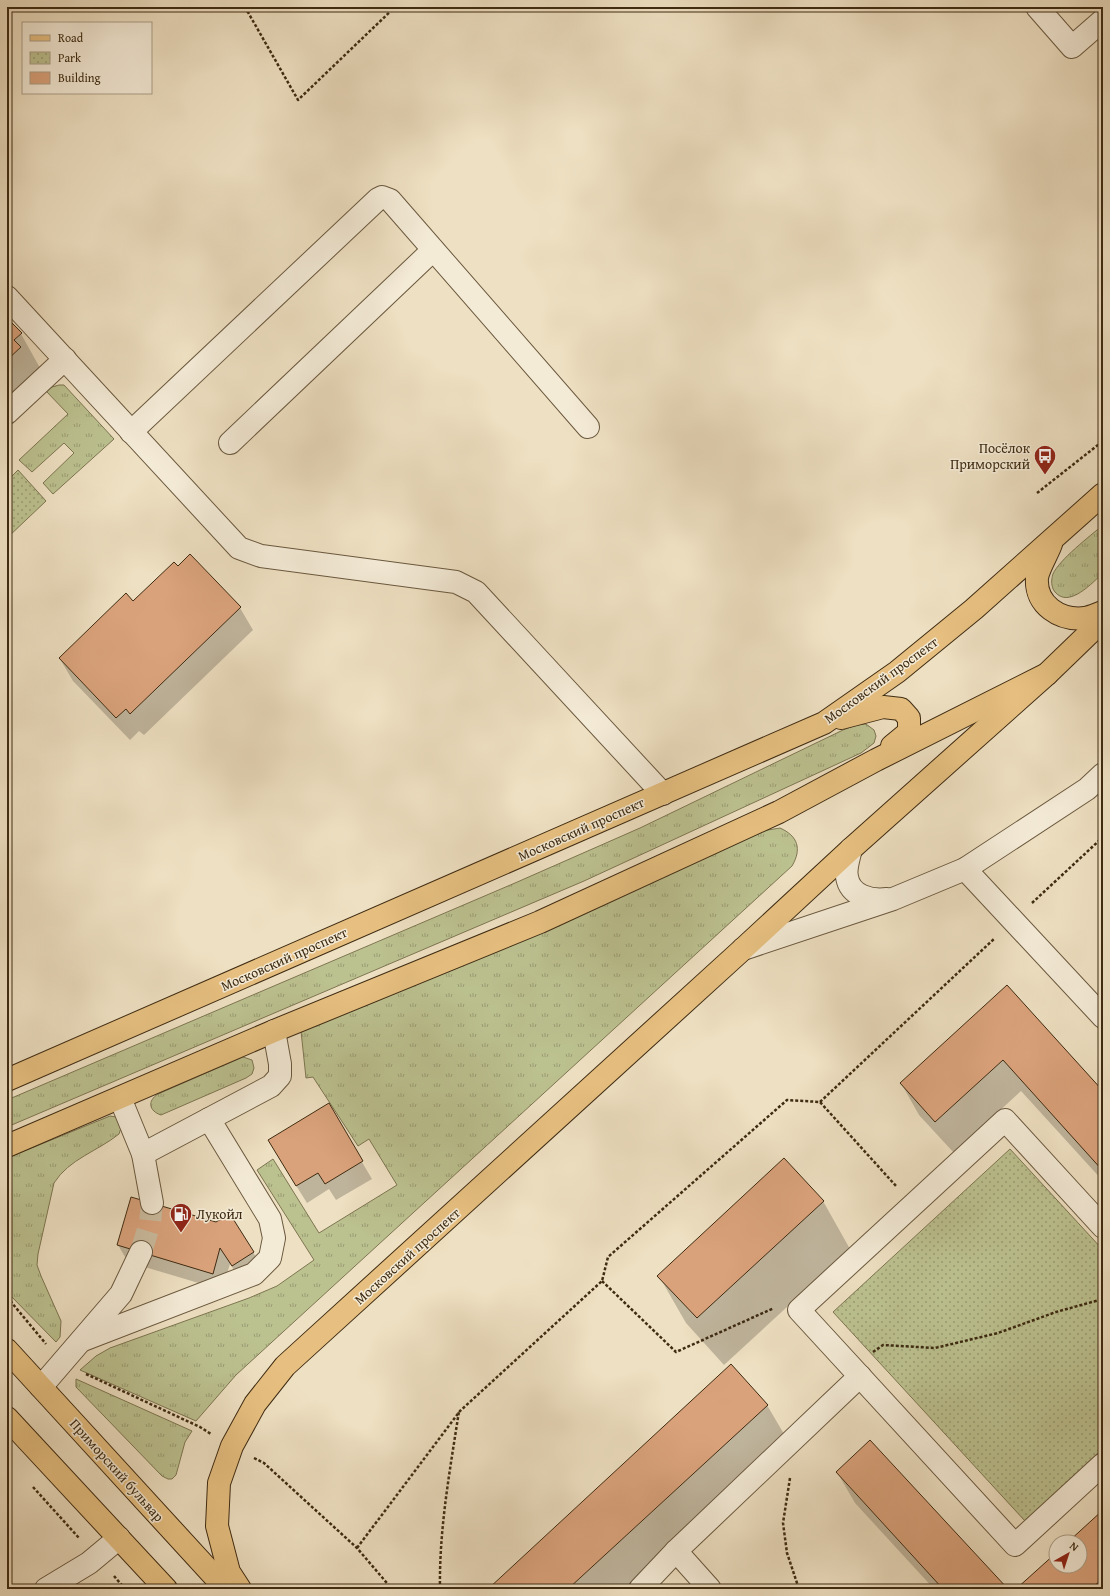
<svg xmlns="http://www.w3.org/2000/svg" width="1110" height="1596" font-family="'Gentium Book Plus',serif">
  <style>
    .grass { fill: url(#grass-tufts); stroke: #7d7651 }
    .park { fill: url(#park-dots); stroke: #7d7651 }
    .shadow { fill: #0003 }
    .building { fill: #daa27b; stroke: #3e2b12 }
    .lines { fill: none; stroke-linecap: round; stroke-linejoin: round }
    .minor-tunnel { stroke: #cbbc9f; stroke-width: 22; stroke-dasharray: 22 11; stroke-linecap: butt }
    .minor-casing { stroke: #6a583e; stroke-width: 24 }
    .major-casing { stroke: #3e2b12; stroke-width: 24 }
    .path { stroke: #3e2b12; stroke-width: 2.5; stroke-dasharray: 3 2; stroke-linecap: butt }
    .minor { stroke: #f4ebd7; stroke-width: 22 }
    .major { stroke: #e7c081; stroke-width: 22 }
    .labels { text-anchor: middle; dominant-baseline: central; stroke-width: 3; stroke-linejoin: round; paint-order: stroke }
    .poi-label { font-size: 14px; fill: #3e2b12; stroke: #f4ebd7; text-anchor: end }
    .street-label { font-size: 14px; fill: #3e2b12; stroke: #f4ebd7 }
  </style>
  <defs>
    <pattern id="grass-tufts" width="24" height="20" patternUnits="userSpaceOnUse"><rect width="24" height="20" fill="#bcc190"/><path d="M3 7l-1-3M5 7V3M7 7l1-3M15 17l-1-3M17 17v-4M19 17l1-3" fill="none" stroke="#9a9d74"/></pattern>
    <pattern id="park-dots" width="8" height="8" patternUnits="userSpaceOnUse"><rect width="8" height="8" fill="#bcc190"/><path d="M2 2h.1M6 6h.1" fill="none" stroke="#9a9d74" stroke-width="1.8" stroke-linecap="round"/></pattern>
  </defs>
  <rect width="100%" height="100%" fill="#eee0c2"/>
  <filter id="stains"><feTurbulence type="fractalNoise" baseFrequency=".005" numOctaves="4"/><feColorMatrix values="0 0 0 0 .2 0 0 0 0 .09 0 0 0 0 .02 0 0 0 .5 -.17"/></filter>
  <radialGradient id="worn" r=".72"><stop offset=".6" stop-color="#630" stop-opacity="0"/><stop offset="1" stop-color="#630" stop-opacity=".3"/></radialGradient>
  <g class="grass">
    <path d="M 59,385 L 64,385 L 114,439 L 53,494 L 43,483 L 74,453 L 64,443 L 32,472 L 19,460 L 68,414 L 46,391 L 52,387 Z"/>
    <path d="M 1103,525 L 1103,573 C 1093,582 1069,609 1055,592 C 1051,587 1051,580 1053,574 C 1059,560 1090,536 1103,525 Z"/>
    <path d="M 866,724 L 874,730 L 876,736 L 874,743 L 861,753 L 584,881 L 7,1127 L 7,1100 L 515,883 L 640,828 L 843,730 L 856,725 Z"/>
    <path d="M 780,828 C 798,836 802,849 792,866 L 236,1375 L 196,1421 L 80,1370 L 96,1356 L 110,1348 L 249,1298 L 277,1286 L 314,1260 L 257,1170 L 273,1159 L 319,1233 L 397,1185 L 369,1139 L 358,1146 L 313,1077 L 306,1078 L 301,1031 L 762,831 Z"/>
    <path d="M 243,1057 L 252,1060 L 254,1068 L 252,1074 L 246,1078 L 161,1115 C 149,1111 147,1101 158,1094 Z"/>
    <path d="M 110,1116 L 116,1117 L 121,1128 L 119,1134 C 98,1151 69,1159 54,1183 L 38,1254 L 37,1265 L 41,1276 L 61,1321 L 60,1337 L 56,1342 L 7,1292 L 7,1158 Z"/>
    <path d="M 76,1379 L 192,1431 L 185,1442 L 176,1475 L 172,1479 L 168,1479 L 162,1476 L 76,1387 Z"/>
  </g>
  <g class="park">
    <path d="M 18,470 L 46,501 L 7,538 L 7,481 Z"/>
    <path d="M 1010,1149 L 1103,1250 L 1103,1449 L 1025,1521 L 833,1312 Z"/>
  </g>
  <g class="shadow">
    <path d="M 7,319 L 21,334 L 44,375 L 7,420 Z"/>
    <path d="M 133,603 L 240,608 L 253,630 L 144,735 L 139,731 L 130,740 L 73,681 L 60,659 Z"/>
    <path d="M 1007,986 L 1103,1091 L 1103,1181 L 1021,1091 L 954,1153 L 919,1115 L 901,1083 Z"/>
    <path d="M 328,1105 L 372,1179 L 336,1200 L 329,1189 L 307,1203 L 279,1158 Z"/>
    <path d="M 132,1198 L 253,1252 L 263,1269 L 243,1283 L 230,1264 L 222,1290 L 128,1262 L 118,1245 Z"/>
    <path d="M 823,1201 L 850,1249 L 724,1365 L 686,1323 L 659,1276 Z"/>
    <path d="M 767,1405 L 791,1446 L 636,1589 L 489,1589 Z"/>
    <path d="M 837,1472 L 1006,1589 L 934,1589 L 855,1503 Z"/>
    <path d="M 1103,1511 L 1103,1589 L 1018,1589 L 1056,1554 L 1056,1566 L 1080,1566 L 1080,1542 L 1069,1542 Z"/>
  </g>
  <g class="building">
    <path d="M 7,318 L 22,333 L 14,340 L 21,347 L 7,360 Z"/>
    <path d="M 190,554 L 241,607 L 130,714 L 126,709 L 116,718 L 59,658 L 126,593 L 133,601 L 174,562 L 178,566 Z"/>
    <path d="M 1007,985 L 1103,1091 L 1103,1171 L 1003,1060 L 935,1122 L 900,1083 Z"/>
    <path d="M 329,1103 L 363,1161 L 325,1184 L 318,1173 L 296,1186 L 268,1140 Z"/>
    <path d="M 784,1158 L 824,1201 L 697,1318 L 657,1276 Z"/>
    <path d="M 131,1197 L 216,1222 L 230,1214 L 254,1252 L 232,1266 L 220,1248 L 213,1274 L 117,1245 Z"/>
    <path d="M 731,1364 L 768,1405 L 568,1589 L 488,1589 Z"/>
    <path d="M 870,1440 L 1008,1589 L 943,1589 L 836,1472 Z"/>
    <path d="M 1103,1510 L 1103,1578 L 1091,1589 L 1016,1589 L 1056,1553 L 1056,1566 L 1080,1566 L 1080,1542 L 1068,1542 Z"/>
  </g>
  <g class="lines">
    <path class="minor-tunnel" d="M 141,1252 L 150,1223 L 152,1203"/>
    <g class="minor-casing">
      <g id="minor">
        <path d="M 1037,7 L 1072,47 L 1103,20"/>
        <path d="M 7,297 L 239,548 L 261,556 L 456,582 L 476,592 L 663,794"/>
        <path d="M 7,413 L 65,359"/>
        <path d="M 131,432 L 378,199 L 382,197 L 390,200 L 588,427"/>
        <path d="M 230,443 L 433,250"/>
        <path d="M 851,849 C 849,857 845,869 847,877 C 850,896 871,901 887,899"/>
        <path d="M 965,869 L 1103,1017"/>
        <path d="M 743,949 L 893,899 L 965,869 L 1087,789 L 1103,774"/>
        <path d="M 120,1098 L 143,1154 L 152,1203"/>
        <path d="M 143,1154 L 271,1086 L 280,1076 L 280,1064 L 274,1031"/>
        <path d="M 1103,1227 L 1005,1120 L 799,1310 L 1015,1545 L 1103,1464"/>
        <path d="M 83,1340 L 254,1274 L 270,1258 L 274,1238 L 270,1219 L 209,1119"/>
        <path d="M 41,1387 L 121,1294 L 141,1252"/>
        <path d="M 676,1551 L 710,1589"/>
        <path d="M 46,1589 L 89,1563 L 119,1538"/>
        <path d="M 640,1589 L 676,1551 L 860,1376"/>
      </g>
    </g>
    <g class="major-casing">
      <g id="major">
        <path d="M 1051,544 C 1048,553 1038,569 1037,578 C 1035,605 1060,621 1085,618 C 1091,617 1097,614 1103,612"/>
        <path d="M 841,718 L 883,707 L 901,709 L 909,718 L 909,732 L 892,746"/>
        <path d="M 7,1080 L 824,723 L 897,672 L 974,609 L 1103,494"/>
        <path d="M 7,1146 L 274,1031 L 540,922 L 779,812 L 876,760 L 1047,674 L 1103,620"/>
        <path d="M 7,1350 L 226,1589"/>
        <path d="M 7,1418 L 166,1589"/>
        <path d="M 240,1589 L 229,1572 L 217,1526 L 219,1483 L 232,1446 L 255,1404 L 285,1366 L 743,949 L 851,849 L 1047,674"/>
      </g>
    </g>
    <g class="path">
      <path d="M 245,7 L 298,100 L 395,7"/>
      <path d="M 1037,493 L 1103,441"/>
      <path d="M 1032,903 L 1103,837"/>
      <path d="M 820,1102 L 995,938"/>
      <path d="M 602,1281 L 676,1352 L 774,1308"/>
      <path d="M 7,1297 L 46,1344"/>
      <path d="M 873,1352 L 883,1345 L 935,1348 L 998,1333 L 1056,1312 L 1103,1299"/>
      <path d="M 86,1374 L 200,1427 L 211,1434"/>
      <path d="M 254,1458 L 264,1463 L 357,1548 L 392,1589"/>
      <path d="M 790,1478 L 783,1523 L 787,1553 L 799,1589"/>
      <path d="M 33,1487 L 79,1538"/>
      <path d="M 357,1548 L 460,1411 L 602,1281 L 608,1257 L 787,1100 L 820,1102 L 896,1186"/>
      <path d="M 114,1576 L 125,1589"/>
      <path d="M 440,1589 C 439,1529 450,1470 459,1411"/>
    </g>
    <use href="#minor" class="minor"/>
    <use href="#major" class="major"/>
  </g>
  <defs>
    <g id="bus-pin" transform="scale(1.15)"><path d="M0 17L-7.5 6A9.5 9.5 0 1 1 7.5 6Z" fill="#8f2418" stroke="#f4ebd7"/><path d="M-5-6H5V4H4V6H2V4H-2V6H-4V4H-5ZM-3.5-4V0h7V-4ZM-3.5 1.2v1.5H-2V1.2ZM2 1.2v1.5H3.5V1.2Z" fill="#fff"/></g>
    <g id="fuel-pin" transform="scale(1.15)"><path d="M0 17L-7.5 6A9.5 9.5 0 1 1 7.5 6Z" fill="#8f2418" stroke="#f4ebd7"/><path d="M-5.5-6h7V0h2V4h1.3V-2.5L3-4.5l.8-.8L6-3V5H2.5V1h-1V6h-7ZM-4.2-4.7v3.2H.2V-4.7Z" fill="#fff"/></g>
  </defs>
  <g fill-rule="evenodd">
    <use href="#bus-pin" x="1045" y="456"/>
    <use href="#fuel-pin" x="181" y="1214"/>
  </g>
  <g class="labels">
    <g class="poi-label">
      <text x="1030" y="448">Посёлок<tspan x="1030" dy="16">Приморский</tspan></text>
      <text x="196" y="1214" text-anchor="start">Лукойл</text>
    </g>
    <g class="street-label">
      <text transform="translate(881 680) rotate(-36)">Московский проспект</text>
      <text transform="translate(581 829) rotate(-24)">Московский проспект</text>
      <text transform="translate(284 959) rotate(-24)">Московский проспект</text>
      <text transform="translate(407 1256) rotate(-42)">Московский проспект</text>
      <text transform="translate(117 1470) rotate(48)">Приморский бульвар</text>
    </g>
  </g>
  <rect width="1110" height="1596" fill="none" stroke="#eee0c2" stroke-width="24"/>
  <rect x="8" y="8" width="1094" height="1580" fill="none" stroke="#3e2b12" stroke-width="2"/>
  <rect x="12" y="12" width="1086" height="1572" fill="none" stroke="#3e2b12"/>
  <rect x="22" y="22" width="130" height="72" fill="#f4ebd7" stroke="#ab9e88"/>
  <rect x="30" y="35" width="20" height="6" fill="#e7c081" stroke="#ab9e88"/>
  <text x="58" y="42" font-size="12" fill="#3e2b12">Road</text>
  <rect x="30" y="52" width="20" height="12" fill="url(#park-dots)" stroke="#ab9e88"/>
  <text x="58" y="62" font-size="12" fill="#3e2b12">Park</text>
  <rect x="30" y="72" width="20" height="12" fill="#daa27b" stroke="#ab9e88"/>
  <text x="58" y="82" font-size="12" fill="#3e2b12">Building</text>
  <g transform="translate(1068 1554) rotate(39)"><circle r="19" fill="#f4ebd7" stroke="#ab9e88"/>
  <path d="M0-3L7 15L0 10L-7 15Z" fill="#8f2418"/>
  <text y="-6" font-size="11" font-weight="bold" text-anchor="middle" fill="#3e2b12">N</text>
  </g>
  <rect width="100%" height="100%" filter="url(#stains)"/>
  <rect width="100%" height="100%" fill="url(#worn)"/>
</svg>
